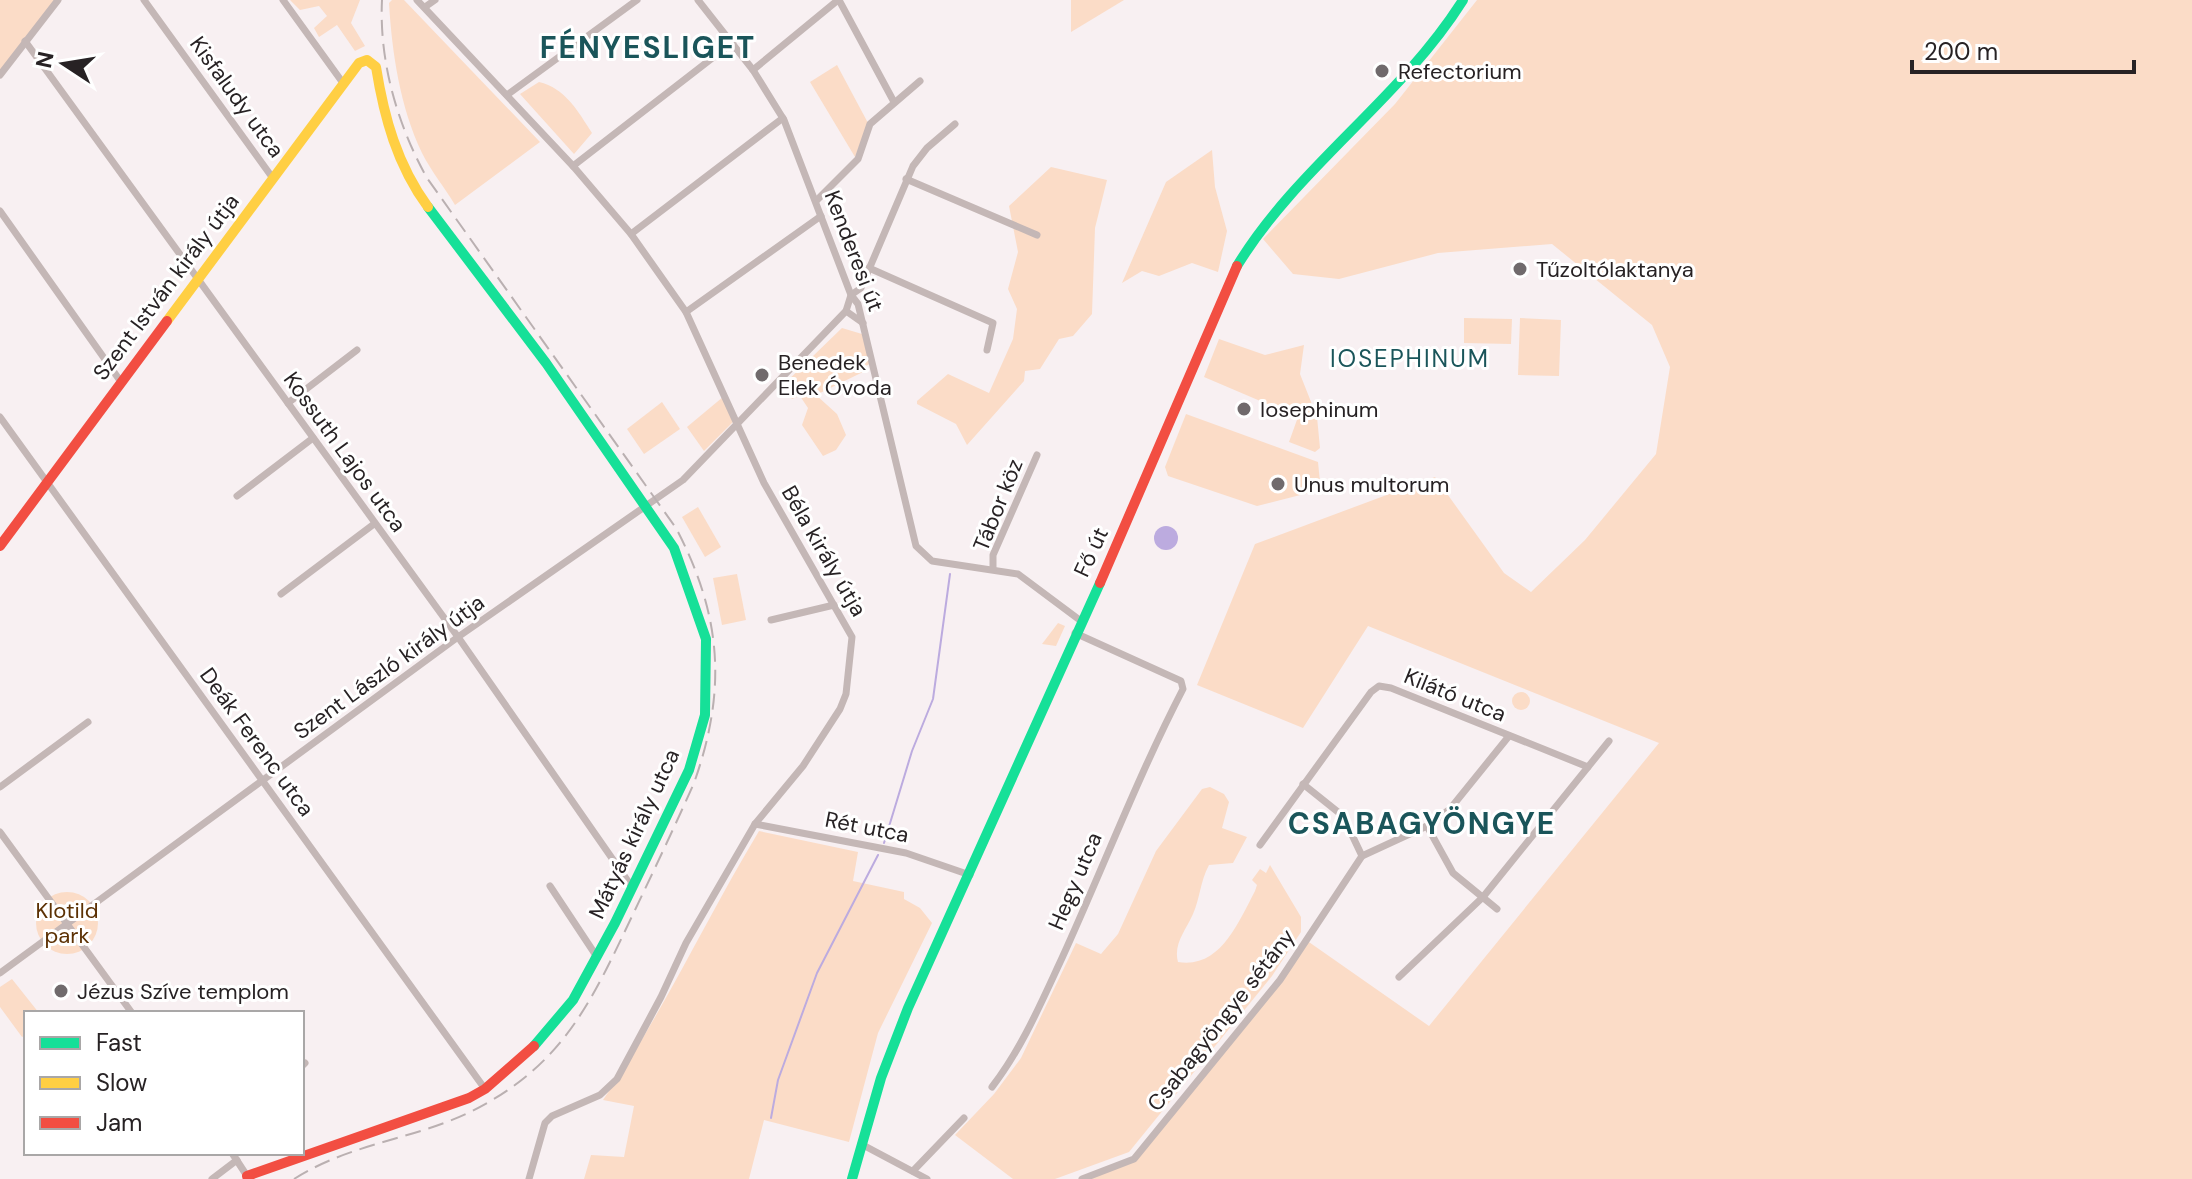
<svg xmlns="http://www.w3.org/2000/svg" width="2192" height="1179" font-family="'DM Sans',sans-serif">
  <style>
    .green { fill: #fbdcc7 }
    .water { fill: #bcabdf }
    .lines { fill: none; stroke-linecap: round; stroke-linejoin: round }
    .stream { stroke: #bcabdf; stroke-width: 2 }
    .street { stroke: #c4b7b6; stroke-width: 7 }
    .fast { stroke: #16e098; stroke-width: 10 }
    .slow { stroke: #ffcf43; stroke-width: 10 }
    .jam { stroke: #f24e42; stroke-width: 10 }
    .rail { stroke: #bab0b1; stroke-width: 2; stroke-dasharray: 16 8; stroke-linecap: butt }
    .poi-dot { fill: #706a6c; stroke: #fff; stroke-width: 3 }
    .labels { text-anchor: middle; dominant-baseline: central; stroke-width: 6; stroke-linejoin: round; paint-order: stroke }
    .poi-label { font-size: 22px; fill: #272224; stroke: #fff; text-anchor: start }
    .street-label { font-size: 22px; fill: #272224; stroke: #fff }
    .park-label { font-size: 22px; fill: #5c3104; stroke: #fff }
    .neighbourhood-label { font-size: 24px; letter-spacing: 2px; fill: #1a555a; stroke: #fff }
    .district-label { font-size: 30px; font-weight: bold; letter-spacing: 2px; fill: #1a555a; stroke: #fff }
  </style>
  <rect width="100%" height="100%" fill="#f8f0f2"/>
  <g class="green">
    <path d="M 0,0 L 58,0 L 0,75 Z"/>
    <path d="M 290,0 L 360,0 L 351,23 L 365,46 L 355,51 L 337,25 L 319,37 L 314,28 L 327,16 L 319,6 L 300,10 Z"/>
    <path d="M 392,0 L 404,0 L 540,142 L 455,205 C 445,188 431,171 422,153 C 400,107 392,53 389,3 Z"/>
    <path d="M 1071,0 L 1124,0 L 1071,32 Z"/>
    <path d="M 1477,0 L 2192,0 L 2192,1179 L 1082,1179 L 1127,1164 L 1203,1077 L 1306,940 L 1429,1026 L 1659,743 L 1368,626 L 1303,728 L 1197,685 L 1255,544 L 1435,477 L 1504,573 L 1531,592 L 1585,540 L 1656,454 L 1670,367 L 1652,325 L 1552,244 L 1438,253 L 1339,279 L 1293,274 L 1263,239 L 1395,104 Z"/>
    <path d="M 837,65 L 868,123 L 855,157 L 810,82 Z"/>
    <path d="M 539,82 C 565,88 578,111 592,133 L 574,154 L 520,94 Z"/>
    <path d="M 1212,150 L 1215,187 L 1227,231 L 1218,272 L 1192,263 L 1159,276 L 1142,271 L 1122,283 L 1166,182 Z"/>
    <path d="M 1051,167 L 1107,180 L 1095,228 L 1092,314 L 1073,336 L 1059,339 L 1040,369 L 1025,371 L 1024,381 L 967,445 L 956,424 L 917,404 L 917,401 L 948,374 L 989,393 L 1013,339 L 1017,309 L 1008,289 L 1018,252 L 1009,206 Z"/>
    <path d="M 1464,318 L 1512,319 L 1511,344 L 1464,343 Z"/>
    <path d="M 1520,318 L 1561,320 L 1559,376 L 1518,375 Z"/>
    <path d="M 842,328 L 862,334 L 870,364 L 863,367 L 863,372 L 816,395 L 837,414 L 846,435 L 836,450 L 823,456 L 802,425 L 808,408 L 800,396 L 792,399 L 782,386 Z"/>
    <path d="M 1219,339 L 1265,355 L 1304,345 L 1300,374 L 1317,417 L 1320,448 L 1315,452 L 1289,442 L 1298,417 L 1204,377 Z"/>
    <path d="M 723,397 L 733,422 L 704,451 L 687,427 Z"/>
    <path d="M 662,402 L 680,429 L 644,454 L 627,429 Z"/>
    <path d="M 1186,414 L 1318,462 L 1320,482 L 1316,491 L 1257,506 L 1168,476 L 1165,467 Z"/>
    <path d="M 698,507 L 721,547 L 705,557 L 682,517 Z"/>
    <path d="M 737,574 L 746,620 L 722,625 L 713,578 Z"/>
    <path d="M 1058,623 L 1065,626 L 1056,646 L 1042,644 Z"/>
    <circle cx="1521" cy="701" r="9"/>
    <path d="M 1210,787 L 1224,794 L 1229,802 L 1222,828 L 1247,837 L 1233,863 L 1209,865 C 1200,882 1200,898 1193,914 C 1186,930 1173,944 1178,962 C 1220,969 1238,923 1255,891 L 1257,885 L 1252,880 L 1260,869 L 1266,873 L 1270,865 L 1301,917 L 1301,932 L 1272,976 L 1129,1152 L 1055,1179 L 1013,1179 L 955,1135 L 994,1094 L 1021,1058 L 1076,943 L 1101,954 L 1118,934 L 1156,851 L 1202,789 Z"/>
    <path d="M 759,831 L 858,852 L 853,881 L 904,892 L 904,899 L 920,908 L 932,923 L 878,1033 L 849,1142 L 764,1120 L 749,1179 L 584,1179 L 591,1155 L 624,1157 L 634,1106 L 603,1100 C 662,1015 706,919 759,831 Z"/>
    <circle cx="67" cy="923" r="31"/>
    <path d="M 12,979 L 39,1013 L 26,1013 L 26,1035 L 22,1037 L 0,1007 L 0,987 Z"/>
  </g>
  <circle class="water" cx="1166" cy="538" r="12"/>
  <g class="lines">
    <g class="stream">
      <path d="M 884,843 L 912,751 L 933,699 L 950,574"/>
      <path d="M 771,1118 L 778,1080 L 817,973 L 878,855"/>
    </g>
    <g class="street">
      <path d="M 144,0 L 272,177"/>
      <path d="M 283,0 L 343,83"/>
      <path d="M 417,0 L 573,166 L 631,234 L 686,312 L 764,483 L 852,637 L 846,694 L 840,709 L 803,766 L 755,824 L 686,943 L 661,997 L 617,1079 L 600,1095 L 552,1116 L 545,1123 L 529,1179"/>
      <path d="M 698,0 L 753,70 L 784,120 L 851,295 L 858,304 L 916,546 L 932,561 L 1018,574 L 1081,621"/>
      <path d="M 839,0 L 894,102"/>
      <path d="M 425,7 L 435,0"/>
      <path d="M 25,41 L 458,637 L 632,887"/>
      <path d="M 753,70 L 838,0"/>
      <path d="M 0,75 L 58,0"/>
      <path d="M 507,95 L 637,0"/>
      <path d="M 573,166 L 733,42"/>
      <path d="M 906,179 L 1037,235"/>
      <path d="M 816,201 L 858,159 L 870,124 L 920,81"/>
      <path d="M 0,211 L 121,382"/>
      <path d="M 631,234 L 783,118"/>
      <path d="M 869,268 L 993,323 L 987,350"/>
      <path d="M 846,311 L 863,323"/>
      <path d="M 686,312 L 821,216"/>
      <path d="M 288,403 L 357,350"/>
      <path d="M 0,417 L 485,1089"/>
      <path d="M 237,496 L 313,438"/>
      <path d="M 993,569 L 993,555 L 1037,455"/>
      <path d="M 281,594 L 374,524"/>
      <path d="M 771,620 L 834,605"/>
      <path d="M 1303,784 L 1343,816 L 1362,856"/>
      <path d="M 0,787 L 88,722"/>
      <path d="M 755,824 L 906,853 L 970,875"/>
      <path d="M 1427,826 L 1453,873 L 1497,909"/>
      <path d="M 0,832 L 132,1013"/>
      <path d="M 1260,845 L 1371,692 L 1379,686 L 1391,688 L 1588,767"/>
      <path d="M 550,886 L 597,957"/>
      <path d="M 0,973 L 458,637 L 683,480 L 846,311 L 851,295 L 861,288 L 913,166 L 927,148 L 955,124"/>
      <path d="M 1399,977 L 1483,897 L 1609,741"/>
      <path d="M 302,1066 L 305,1063"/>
      <path d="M 992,1087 C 1022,1048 1041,1003 1062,958 C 1103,868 1138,776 1183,689 L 1181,681 L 1075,633"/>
      <path d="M 861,1144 L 927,1179"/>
      <path d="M 232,1153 L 247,1176"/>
      <path d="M 913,1171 L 964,1118"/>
      <path d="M 212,1179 L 237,1160"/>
      <path d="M 1082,1179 L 1134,1159 L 1280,980 L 1362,856 L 1427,826 L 1450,809 L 1509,736"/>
    </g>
    <g class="fast">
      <path d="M 428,207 L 546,363 L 674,548 L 706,639 L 705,715 L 689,770 L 615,923 L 573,1000 L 534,1046"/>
      <path d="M 1237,266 C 1298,166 1400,100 1463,0"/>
      <path d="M 852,1179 L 881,1078 L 908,1008 L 1100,583"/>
    </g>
    <path class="slow" d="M 167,321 L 359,63 L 367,60 L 376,67 C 384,117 397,165 428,207"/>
    <g class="jam">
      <path d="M 0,546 L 167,321"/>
      <path d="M 1100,583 L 1237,266"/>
      <path d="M 248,1179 L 247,1176 L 469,1098 L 485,1089 L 534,1046"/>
    </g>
    <path class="rail" d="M 294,1179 C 351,1143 412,1140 470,1112 C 565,1065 592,1000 635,910 C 655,868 675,826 694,783 C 727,690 722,616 676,528 L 427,178 C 397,124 379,61 382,0"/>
  </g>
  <g class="poi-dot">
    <circle cx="1382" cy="71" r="8"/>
    <circle cx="1520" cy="269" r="8"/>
    <circle cx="762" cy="375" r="8"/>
    <circle cx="1244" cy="409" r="8"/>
    <circle cx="1278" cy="484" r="8"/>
    <circle cx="61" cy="991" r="8"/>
  </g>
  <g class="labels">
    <g class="poi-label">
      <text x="1398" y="71">Refectorium</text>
      <text x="1536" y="269">Tűzoltólaktanya</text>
      <text x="778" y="362">Benedek<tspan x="778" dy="25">Elek Óvoda</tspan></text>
      <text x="1260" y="409">Iosephinum</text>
      <text x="1294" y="484">Unus multorum</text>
      <text x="77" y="991">Jézus Szíve templom</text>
    </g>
    <g class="street-label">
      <text transform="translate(237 97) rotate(54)">Kisfaludy utca</text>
      <text transform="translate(854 251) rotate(69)">Kenderesi út</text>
      <text transform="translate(166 287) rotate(-53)">Szent István király útja</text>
      <text transform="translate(345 452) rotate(54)">Kossuth Lajos utca</text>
      <text transform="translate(998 505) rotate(-68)">Tábor köz</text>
      <text transform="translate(824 551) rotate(60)">Béla király útja</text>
      <text transform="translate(1091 552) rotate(-65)">Fő út</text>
      <text transform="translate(389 667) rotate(-36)">Szent László király útja</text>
      <text transform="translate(1455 695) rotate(22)">Kilátó utca</text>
      <text transform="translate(257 742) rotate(54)">Deák Ferenc utca</text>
      <text transform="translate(867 827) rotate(11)">Rét utca</text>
      <text transform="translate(634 834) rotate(-65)">Mátyás király utca</text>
      <text transform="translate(1075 881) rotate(-67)">Hegy utca</text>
      <text transform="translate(1221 1020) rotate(-52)">Csabagyöngye sétány</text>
    </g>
    <g class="park-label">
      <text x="67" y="910">Klotild<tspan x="67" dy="25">park</tspan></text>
    </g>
    <g class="neighbourhood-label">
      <text x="1410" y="358">IOSEPHINUM</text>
    </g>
    <g class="district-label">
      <text x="648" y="47">FÉNYESLIGET</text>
      <text x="1422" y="823">CSABAGYÖNGYE</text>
    </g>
  </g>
  <rect x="24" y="1011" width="280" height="144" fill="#ffffff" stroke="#a9a7a7" stroke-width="2"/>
  <rect x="40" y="1037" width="40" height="12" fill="#16e098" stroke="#a9a7a7" stroke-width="2"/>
  <text x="96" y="1051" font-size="24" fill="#272224">Fast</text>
  <rect x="40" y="1077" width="40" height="12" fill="#ffcf43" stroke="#a9a7a7" stroke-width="2"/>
  <text x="96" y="1091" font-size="24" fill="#272224">Slow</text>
  <rect x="40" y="1117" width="40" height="12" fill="#f24e42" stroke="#a9a7a7" stroke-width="2"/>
  <text x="96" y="1131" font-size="24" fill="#272224">Jam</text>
  <g transform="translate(64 64) rotate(282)" stroke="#ffffff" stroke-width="6" paint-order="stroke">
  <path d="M0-6L14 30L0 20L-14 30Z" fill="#272224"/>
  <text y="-12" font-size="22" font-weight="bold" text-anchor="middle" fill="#272224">N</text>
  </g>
  <path d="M1912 60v12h222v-12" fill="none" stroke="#272224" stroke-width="4"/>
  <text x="1924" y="60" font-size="24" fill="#272224" stroke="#ffffff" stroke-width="6" paint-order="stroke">200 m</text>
</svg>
